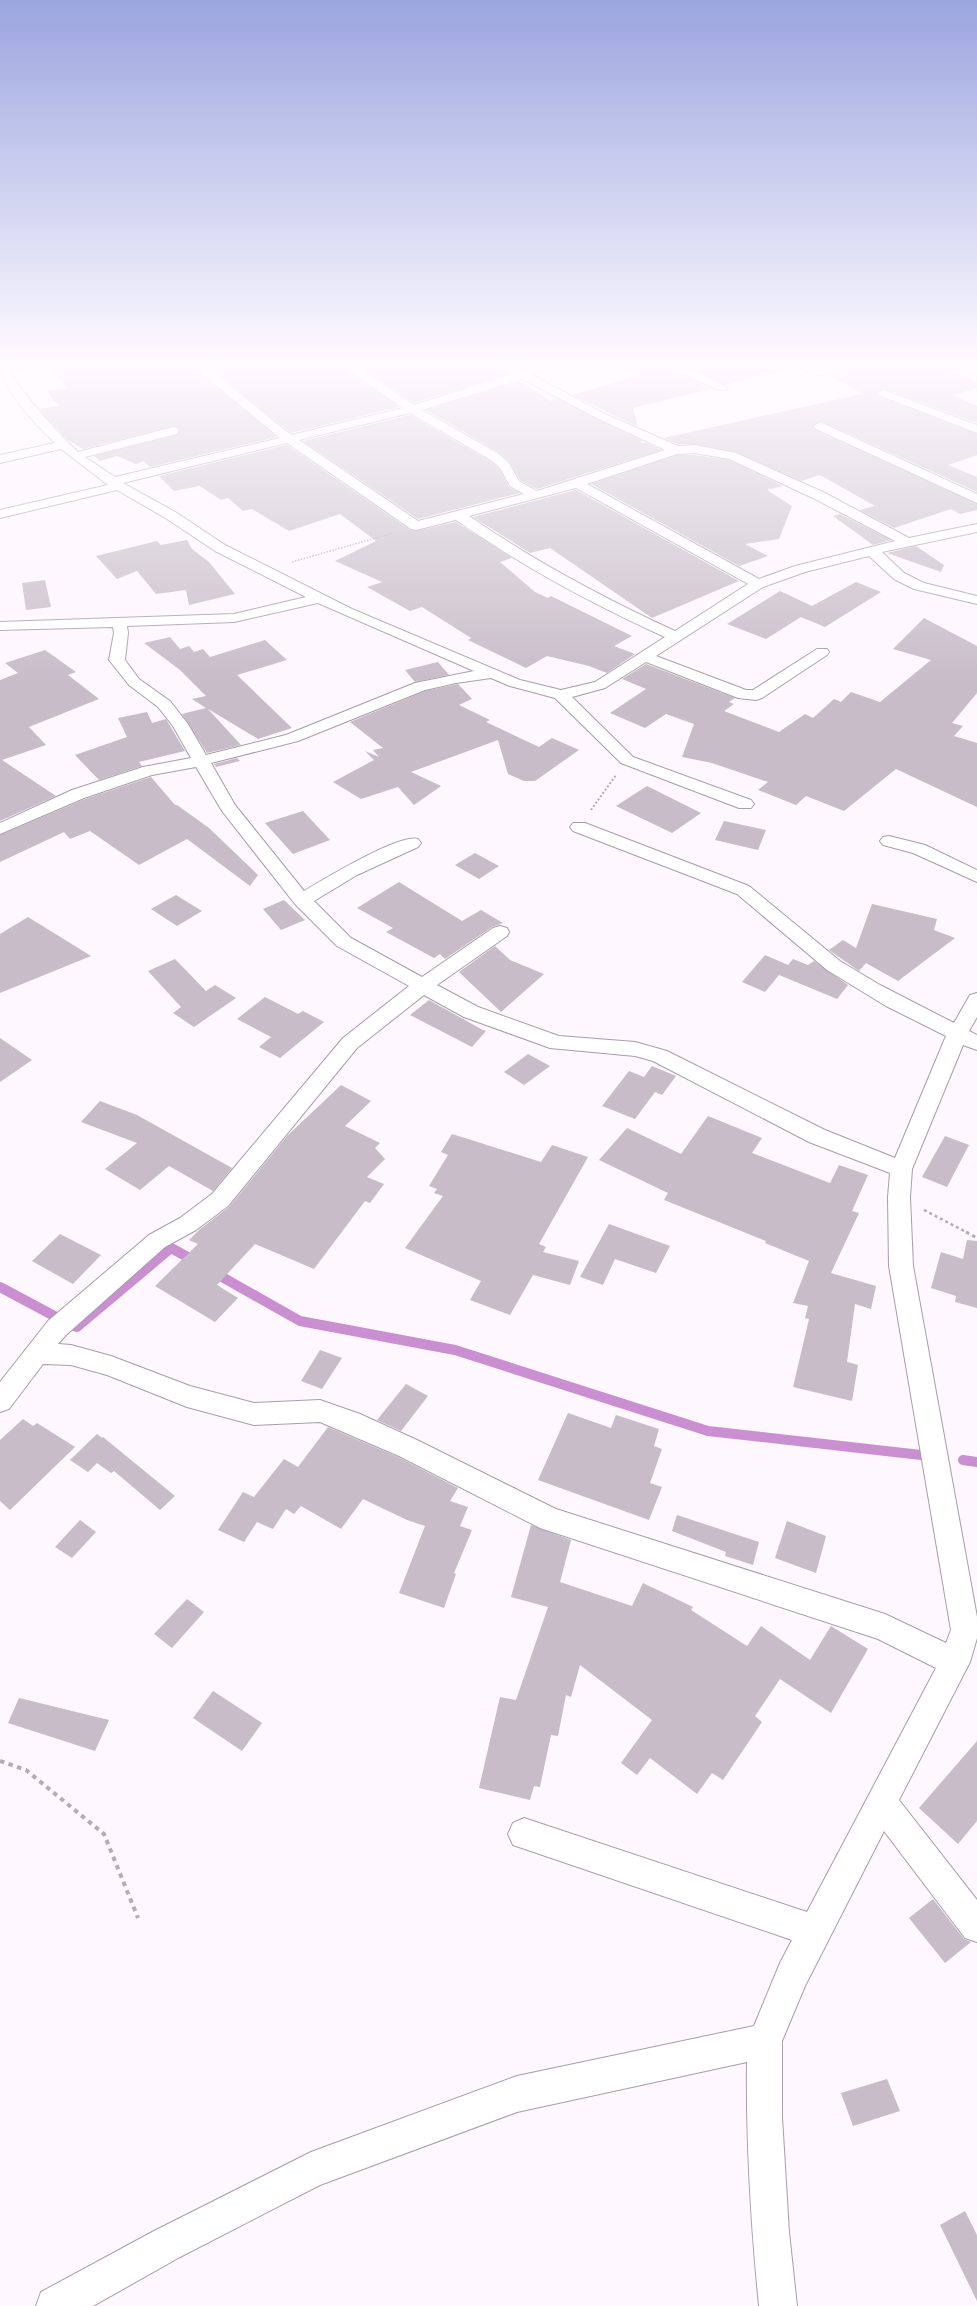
<svg xmlns="http://www.w3.org/2000/svg" width="977" height="2306" font-family="'Public Sans',sans-serif">
  <style>
    .lines { fill: none; stroke-linecap: round; stroke-linejoin: round }
    .stream { stroke: #c98fd1; stroke-width: 10 }
    .building { fill: #c7bcc8 }
    .minor-casing { stroke: #a89da9; stroke-width: 2 }
    .path-far4 { stroke: #b3adb3; stroke-width: 1.5; stroke-dasharray: 1.5 1.5; stroke-linecap: butt }
    .path-far3 { stroke: #b3adb3; stroke-width: 2; stroke-dasharray: 2 2; stroke-linecap: butt }
    .path-far2 { stroke: #b3adb3; stroke-width: 2.5; stroke-dasharray: 3 3; stroke-linecap: butt }
    .path-far1 { stroke: #b3adb3; stroke-width: 3; stroke-dasharray: 3.5 3.5; stroke-linecap: butt }
    .path { stroke: #b3adb3; stroke-width: 4; stroke-dasharray: 4.5 4.5; stroke-linecap: butt }
    .minor { fill: #fff; fill-rule: evenodd }
  </style>
  <rect width="100%" height="100%" fill="#fef7fe"/>
  <g class="lines">
    <g class="stream">
      <path d="M 215,1273 L 300,1321 L 455,1350 L 708,1431 L 921,1455"/>
      <path d="M 0,1287 L 58,1318"/>
      <path d="M 70,1325 L 77,1327 L 171,1248 L 195,1261"/>
      <path d="M 963,1460 L 977,1462"/>
    </g>
  </g>
  <g class="building">
    <path d="M 76,362 L 336,362 L 399,407 L 291,433 L 210,368 L 201,368 L 200,374 L 277,437 L 150,467 L 144,461 L 136,464 L 117,456 L 100,461 L 94,456 L 177,435 L 180,430 L 173,426 L 83,449 L 68,440 L 39,409 L 58,406 L 47,391 L 67,388 L 50,366 Z"/>
    <path d="M 352,362 L 491,362 L 509,374 L 414,403 Z"/>
    <path d="M 654,362 L 659,362 L 712,389 L 633,408 L 638,427 L 572,395 L 635,376 L 622,369 Z"/>
    <path d="M 678,362 L 786,362 L 787,370 L 725,385 Z"/>
    <path d="M 808,362 L 841,362 L 818,367 Z"/>
    <path d="M 867,362 L 931,362 L 977,381 L 977,388 L 952,395 L 977,406 L 977,423 L 884,389 L 876,393 L 878,396 L 977,434 L 977,455 L 948,465 L 977,477 L 977,492 L 821,421 L 813,426 L 815,430 L 977,504 L 977,510 L 960,514 L 951,509 L 894,528 L 859,510 L 875,506 L 820,475 L 801,481 L 736,452 L 695,444 L 678,444 L 664,438 L 862,394 L 829,375 L 865,365 Z"/>
    <path d="M 520,381 L 551,401 L 558,399 L 641,440 L 642,443 L 646,443 L 661,450 L 537,489 L 520,480 L 510,462 L 500,453 L 426,410 Z"/>
    <path d="M 410,415 L 490,461 L 499,469 L 509,487 L 520,493 L 418,519 L 303,441 Z"/>
    <path d="M 287,445 L 410,530 L 416,531 L 456,522 L 512,558 L 500,562 L 535,592 L 548,598 L 551,596 L 632,636 L 614,646 L 635,654 L 607,673 L 589,666 L 547,656 L 526,668 L 468,640 L 471,638 L 422,607 L 410,611 L 367,587 L 382,582 L 335,561 L 376,541 L 340,514 L 289,531 L 252,509 L 243,511 L 228,498 L 221,500 L 200,486 L 174,491 L 159,476 Z"/>
    <path d="M 677,455 L 695,455 L 729,460 L 783,486 L 767,490 L 792,506 L 779,539 L 745,544 L 768,556 L 739,566 L 591,484 Z"/>
    <path d="M 576,490 L 739,581 L 652,618 L 550,548 L 530,553 L 473,517 Z"/>
    <path d="M 840,514 L 891,540 L 873,545 L 833,516 Z"/>
    <path d="M 187,540 L 192,549 L 209,562 L 235,594 L 189,605 L 186,590 L 156,594 L 137,571 L 117,579 L 96,556 L 157,541 L 161,545 Z"/>
    <path d="M 916,546 L 944,565 L 941,572 L 887,553 Z"/>
    <path d="M 45,580 L 51,607 L 26,610 L 22,583 Z"/>
    <path d="M 856,582 L 881,592 L 825,627 L 801,617 L 766,639 L 727,624 L 780,591 L 812,606 Z"/>
    <path d="M 924,618 L 977,646 L 977,693 L 952,723 L 963,726 L 954,736 L 977,743 L 977,807 L 896,769 L 844,811 L 806,796 L 796,805 L 758,790 L 768,782 L 712,763 L 682,757 L 694,724 L 666,714 L 645,728 L 610,713 L 646,689 L 622,679 L 646,664 L 735,698 L 729,702 L 734,704 L 724,711 L 779,732 L 805,714 L 813,718 L 834,699 L 841,702 L 851,692 L 880,702 L 931,660 L 893,649 Z"/>
    <path d="M 170,637 L 180,649 L 189,646 L 194,652 L 203,649 L 210,657 L 265,640 L 287,660 L 237,675 L 292,728 L 258,739 L 208,709 L 241,745 L 207,753 L 182,714 L 206,708 L 192,699 L 206,696 L 180,670 L 144,643 Z"/>
    <path d="M 45,650 L 76,672 L 68,675 L 99,699 L 29,727 L 46,745 L 2,760 L 56,796 L 0,821 L 0,680 L 18,673 L 5,663 Z"/>
    <path d="M 438,662 L 449,675 L 415,682 L 405,670 Z"/>
    <path d="M 458,684 L 472,699 L 459,705 L 490,720 L 486,722 L 539,747 L 552,738 L 579,750 L 535,781 L 524,781 L 508,774 L 498,740 L 411,772 L 441,786 L 414,805 L 398,787 L 361,799 L 333,782 L 374,760 L 365,751 L 379,757 L 373,750 L 383,748 L 350,722 L 425,691 Z"/>
    <path d="M 147,712 L 152,723 L 166,719 L 185,751 L 139,762 L 142,766 L 99,780 L 75,755 L 127,737 L 118,718 Z"/>
    <path d="M 237,758 L 240,761 L 216,767 L 214,764 Z"/>
    <path d="M 151,777 L 175,805 L 177,805 L 209,828 L 258,875 L 250,886 L 187,839 L 139,865 L 90,831 L 70,839 L 64,832 L 0,862 L 0,835 L 85,799 Z"/>
    <path d="M 647,786 L 701,813 L 672,833 L 616,806 Z"/>
    <path d="M 303,811 L 330,840 L 293,854 L 265,823 Z"/>
    <path d="M 724,821 L 766,830 L 758,850 L 715,840 Z"/>
    <path d="M 475,853 L 499,866 L 479,879 L 455,865 Z"/>
    <path d="M 399,882 L 462,921 L 481,910 L 503,923 L 492,927 L 445,959 L 440,954 L 434,958 L 386,932 L 393,928 L 357,908 Z"/>
    <path d="M 176,895 L 202,911 L 177,926 L 151,909 Z"/>
    <path d="M 284,900 L 305,920 L 281,930 L 263,909 Z"/>
    <path d="M 872,904 L 937,919 L 934,930 L 955,938 L 898,981 L 866,963 L 859,971 L 829,950 L 843,940 L 856,948 Z"/>
    <path d="M 28,917 L 91,956 L 0,993 L 0,934 Z"/>
    <path d="M 495,946 L 510,960 L 544,974 L 501,1012 L 459,972 Z"/>
    <path d="M 765,955 L 788,965 L 793,959 L 808,965 L 814,961 L 848,985 L 837,999 L 779,975 L 765,992 L 742,982 Z"/>
    <path d="M 175,959 L 206,991 L 215,985 L 236,998 L 194,1027 L 173,1013 L 181,1007 L 148,971 Z"/>
    <path d="M 265,997 L 298,1014 L 303,1011 L 324,1022 L 280,1058 L 259,1047 L 271,1037 L 237,1019 Z"/>
    <path d="M 429,1000 L 481,1029 L 486,1031 L 472,1047 L 410,1015 Z"/>
    <path d="M 0,1038 L 32,1060 L 0,1082 Z"/>
    <path d="M 528,1054 L 550,1066 L 524,1085 L 504,1072 Z"/>
    <path d="M 652,1066 L 676,1076 L 662,1095 L 655,1092 L 635,1119 L 602,1106 L 629,1071 L 644,1077 Z"/>
    <path d="M 341,1085 L 371,1101 L 345,1126 L 380,1143 L 375,1148 L 385,1159 L 367,1177 L 384,1184 L 370,1203 L 365,1201 L 314,1269 L 255,1244 L 217,1285 L 238,1298 L 215,1322 L 155,1286 L 198,1244 L 189,1240 L 199,1230 L 229,1207 L 287,1136 Z"/>
    <path d="M 100,1101 L 137,1115 L 232,1168 L 213,1191 L 169,1166 L 140,1190 L 105,1169 L 137,1143 L 81,1122 Z"/>
    <path d="M 708,1116 L 762,1138 L 752,1153 L 830,1183 L 839,1165 L 868,1175 L 852,1211 L 859,1213 L 831,1273 L 876,1286 L 871,1309 L 855,1304 L 847,1362 L 858,1365 L 852,1401 L 793,1387 L 809,1319 L 805,1318 L 808,1306 L 793,1303 L 809,1261 L 765,1243 L 766,1241 L 664,1200 L 668,1193 L 599,1160 L 627,1128 L 681,1154 Z"/>
    <path d="M 452,1134 L 541,1162 L 552,1145 L 588,1157 L 539,1244 L 546,1247 L 543,1252 L 579,1261 L 570,1285 L 533,1275 L 510,1315 L 470,1300 L 481,1281 L 405,1248 L 443,1196 L 434,1193 L 437,1189 L 429,1186 L 448,1155 L 441,1152 Z"/>
    <path d="M 945,1136 L 969,1145 L 947,1187 L 922,1177 Z"/>
    <path d="M 609,1224 L 670,1246 L 656,1273 L 615,1259 L 603,1285 L 580,1277 Z"/>
    <path d="M 60,1234 L 101,1255 L 73,1284 L 32,1261 Z"/>
    <path d="M 967,1240 L 977,1241 L 977,1308 L 955,1302 L 956,1296 L 931,1288 L 941,1252 L 963,1259 Z"/>
    <path d="M 320,1350 L 342,1358 L 322,1389 L 301,1381 Z"/>
    <path d="M 406,1384 L 428,1396 L 401,1431 L 377,1420 Z"/>
    <path d="M 568,1413 L 611,1428 L 616,1415 L 659,1429 L 654,1446 L 662,1449 L 650,1483 L 662,1487 L 649,1520 L 538,1480 Z"/>
    <path d="M 23,1419 L 33,1426 L 37,1423 L 75,1447 L 10,1510 L 0,1501 L 0,1440 Z"/>
    <path d="M 328,1427 L 398,1457 L 458,1488 L 450,1501 L 468,1507 L 460,1526 L 472,1530 L 454,1573 L 456,1574 L 444,1608 L 399,1593 L 425,1526 L 407,1520 L 363,1499 L 341,1529 L 301,1506 L 294,1514 L 286,1509 L 273,1529 L 257,1522 L 244,1542 L 218,1530 L 243,1492 L 254,1497 L 284,1459 L 298,1467 Z"/>
    <path d="M 97,1434 L 102,1438 L 103,1437 L 175,1496 L 160,1510 L 114,1471 L 111,1473 L 97,1463 L 88,1472 L 70,1460 Z"/>
    <path d="M 677,1515 L 759,1542 L 753,1565 L 725,1556 L 726,1552 L 672,1531 Z"/>
    <path d="M 80,1520 L 96,1532 L 72,1558 L 55,1547 Z"/>
    <path d="M 787,1521 L 826,1536 L 816,1573 L 775,1558 Z"/>
    <path d="M 531,1525 L 571,1540 L 560,1582 L 632,1606 L 643,1583 L 693,1607 L 691,1610 L 747,1646 L 761,1626 L 810,1660 L 831,1626 L 868,1649 L 831,1713 L 780,1679 L 755,1716 L 762,1722 L 723,1780 L 712,1773 L 697,1794 L 650,1758 L 637,1775 L 621,1763 L 652,1720 L 580,1665 L 571,1697 L 566,1695 L 558,1736 L 551,1735 L 540,1787 L 534,1786 L 530,1800 L 479,1788 L 500,1697 L 516,1700 L 548,1607 L 511,1597 Z"/>
    <path d="M 187,1599 L 204,1612 L 172,1648 L 154,1634 Z"/>
    <path d="M 213,1691 L 262,1723 L 242,1751 L 193,1718 Z"/>
    <path d="M 19,1698 L 109,1720 L 95,1751 L 8,1723 Z"/>
    <path d="M 977,1741 L 977,1821 L 958,1844 L 919,1808 Z"/>
    <path d="M 933,1899 L 964,1939 L 971,1942 L 945,1963 L 909,1918 Z"/>
    <path d="M 887,2079 L 900,2111 L 853,2126 L 841,2093 Z"/>
    <path d="M 965,2211 L 977,2235 L 977,2301 L 940,2225 Z"/>
  </g>
  <g class="lines">
    <g class="minor-casing">
      <g id="minor">
        <path d="M 0,362 L 6,365 L 24,362 L 48,362 L 43,365 L 9,371 C 29,401 52,427 78,452 L 173,427 L 177,428 L 179,431 L 177,434 L 85,457 L 115,477 L 280,438 L 201,373 L 201,369 L 209,369 L 291,435 L 403,408 L 337,362 L 349,362 L 414,405 L 513,374 L 493,362 L 506,362 L 523,371 L 545,362 L 560,362 L 532,375 L 605,414 L 678,446 L 695,445 L 736,453 L 825,493 L 909,538 L 977,524 L 977,532 L 882,552 L 904,573 L 924,583 L 977,596 L 977,604 L 914,589 L 894,579 L 869,556 L 805,572 L 763,587 L 656,656 L 746,690 L 753,690 L 817,649 L 827,649 L 829,652 L 827,655 L 762,698 L 756,700 L 738,698 L 646,662 L 605,688 L 572,697 L 633,757 L 751,800 L 754,804 L 751,808 L 739,808 L 621,763 L 555,698 L 510,686 L 491,678 L 456,683 L 425,690 L 298,741 L 211,763 L 235,805 L 304,891 C 325,879 398,834 418,839 L 421,843 L 418,847 L 357,875 L 314,901 L 351,938 L 422,977 L 493,928 L 500,926 L 507,928 L 509,932 L 507,936 L 437,985 L 478,1007 L 559,1036 L 635,1042 L 667,1051 L 825,1130 L 895,1158 L 946,1036 L 886,1006 L 827,970 L 737,894 L 573,831 L 570,827 L 573,823 L 585,823 L 749,886 L 840,961 L 880,985 L 954,1023 L 970,995 L 977,993 L 977,1017 L 969,1031 L 977,1035 L 977,1050 L 963,1045 L 912,1169 L 910,1197 L 913,1266 L 977,1617 L 977,1638 L 970,1662 L 899,1800 L 977,1900 L 977,1942 L 965,1938 L 884,1831 L 805,1986 L 782,2041 L 782,2117 L 789,2232 L 797,2306 L 759,2306 C 751,2225 746,2144 747,2062 L 517,2112 L 320,2185 L 180,2257 L 93,2306 L 36,2306 L 41,2292 L 154,2231 L 311,2152 L 517,2076 L 754,2026 L 780,1963 L 792,1940 L 513,1845 L 508,1834 L 513,1823 L 524,1818 L 807,1912 L 936,1668 L 878,1639 L 540,1528 L 399,1456 L 320,1422 L 254,1425 L 187,1407 L 107,1375 L 71,1365 L 43,1364 L 9,1409 L 0,1412 L 0,1382 L 48,1321 L 149,1235 L 180,1218 L 212,1194 L 343,1038 L 409,986 L 337,946 L 295,904 L 222,811 L 196,767 L 152,775 L 84,798 L 0,834 L 0,823 L 72,790 L 143,767 L 191,758 L 173,726 L 158,707 L 129,685 L 109,660 L 114,633 L 113,627 L 0,630 L 0,622 L 234,614 L 306,597 L 215,551 L 167,519 L 117,490 L 0,518 L 0,510 L 108,485 L 61,449 L 0,463 L 0,455 L 55,443 C 36,425 0,389 0,362 ZM 522,379 L 597,418 L 665,450 L 537,491 L 519,481 L 509,463 L 499,454 L 422,410 ZM 410,413 L 491,460 L 500,468 L 510,486 L 524,494 L 418,521 L 299,440 ZM 287,443 L 411,529 L 416,530 L 456,520 C 522,566 592,604 665,637 L 595,682 L 561,690 L 520,680 L 352,609 L 225,545 L 177,513 L 123,483 ZM 695,453 L 729,459 L 815,499 L 895,541 L 795,566 L 759,579 L 587,484 L 677,454 ZM 576,488 L 748,584 L 675,631 C 603,598 534,561 469,516 ZM 318,603 L 474,671 L 415,683 L 286,735 L 206,755 L 188,724 L 170,701 L 139,679 L 125,660 L 128,633 L 127,626 L 234,622 ZM 424,995 L 464,1017 L 550,1048 L 635,1056 L 653,1061 L 809,1142 L 890,1173 L 888,1197 L 889,1266 L 951,1630 L 946,1643 L 885,1614 L 556,1509 L 417,1440 L 360,1414 L 320,1400 L 254,1403 L 190,1386 L 111,1356 L 71,1345 L 58,1344 L 66,1335 L 165,1247 L 196,1230 L 228,1206 L 357,1048 Z"/>
        <path d="M 660,362 L 674,362 L 728,388 L 726,390 L 718,390 Z"/>
        <path d="M 788,362 L 802,362 L 818,369 L 848,362 L 866,362 L 865,364 L 817,376 Z"/>
        <path d="M 939,362 L 955,362 L 977,369 L 977,376 Z"/>
        <path d="M 883,390 L 977,425 L 977,433 L 879,395 L 877,393 Z"/>
        <path d="M 820,422 L 977,494 L 977,503 L 816,429 L 814,426 Z"/>
        <path d="M 889,836 L 925,845 L 977,870 L 977,882 L 913,853 L 883,845 L 880,841 L 883,837 Z"/>
      </g>
    </g>
    <path class="path-far4" d="M 292,562 L 393,533"/>
    <path class="path-far3" d="M 591,810 L 616,775"/>
    <path class="path-far2" d="M 924,1210 L 968,1233"/>
    <path class="path-far1" d="M 966,1232 L 977,1238"/>
    <path class="path" d="M 0,1761 L 26,1770 L 104,1834 L 138,1918"/>
    <use href="#minor" class="minor"/>
  </g>
  <linearGradient id="sky" x2="0" y2="1"><stop stop-color="#9ba5df"/><stop offset="0.53" stop-color="#fffbff"/><stop offset="1" stop-color="#fffbff" stop-opacity="0"/></linearGradient>
  <rect width="977" height="685" fill="url(#sky)"/>
</svg>
